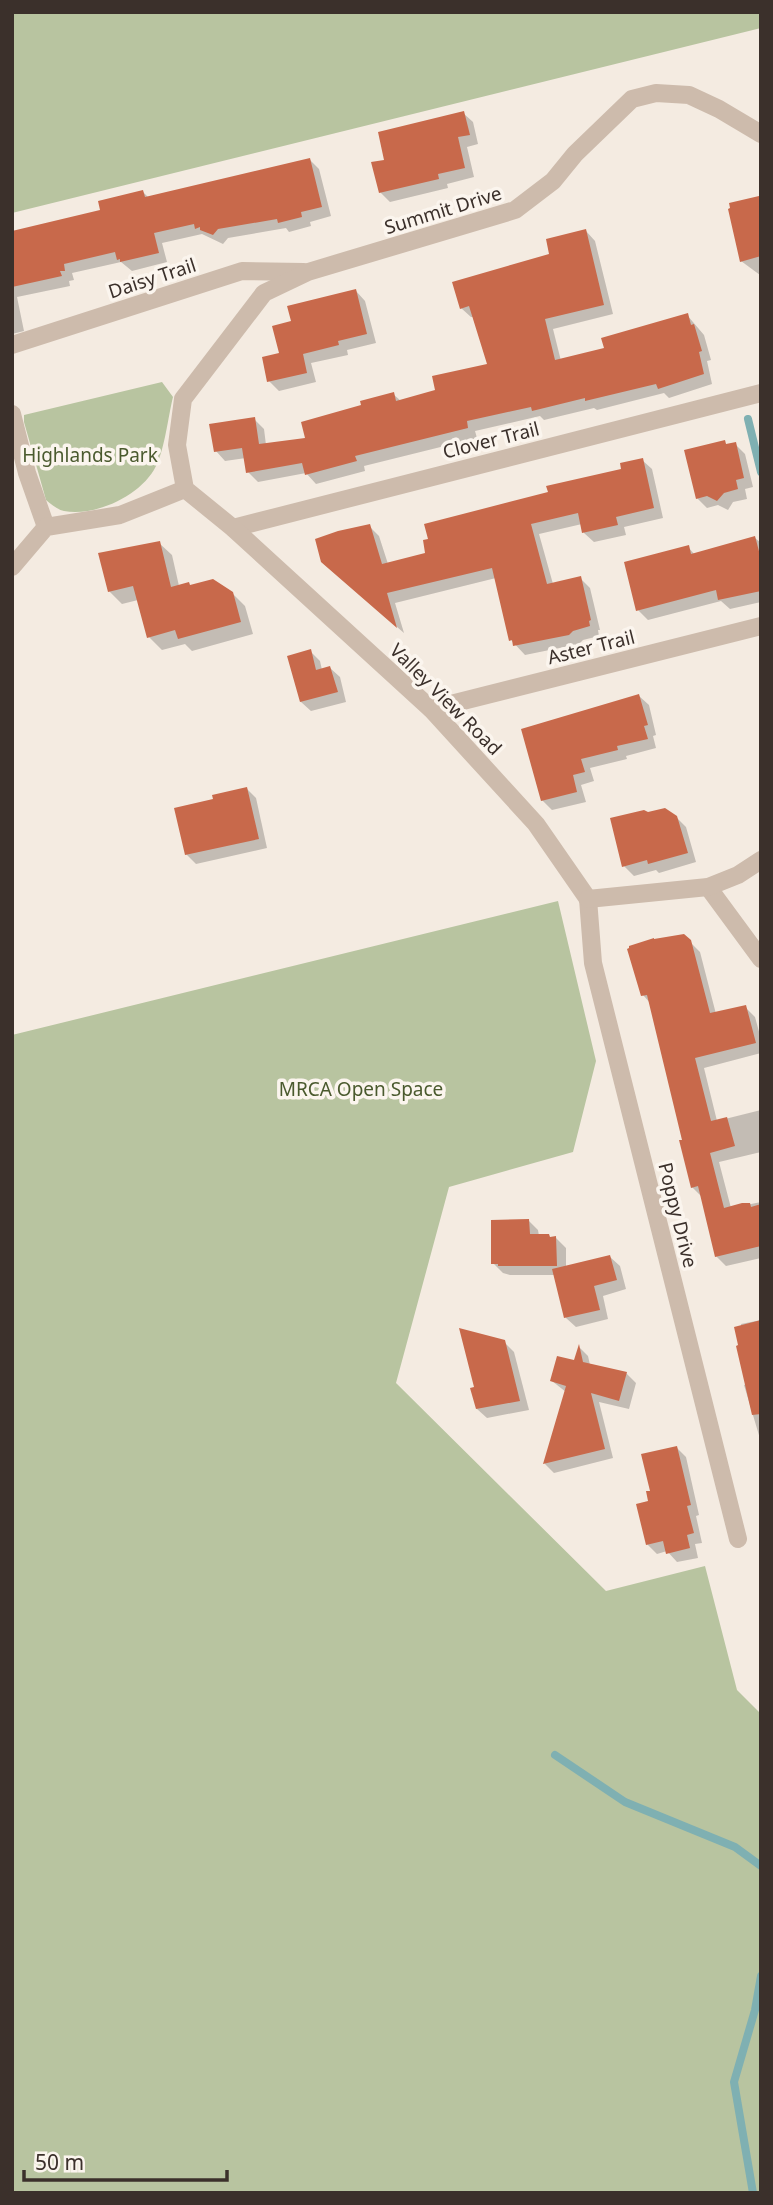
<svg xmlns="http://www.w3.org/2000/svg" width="773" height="2205" font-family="'Noto Sans',sans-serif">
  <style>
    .green { fill: #b8c4a0 }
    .shadow { fill: #0003 }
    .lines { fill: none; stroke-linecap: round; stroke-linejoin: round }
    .stream { stroke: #7fb0b2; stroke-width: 8 }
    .building { fill: #c8694b }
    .minor { stroke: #cdbbac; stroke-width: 18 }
    .labels { text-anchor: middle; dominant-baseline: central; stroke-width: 7; stroke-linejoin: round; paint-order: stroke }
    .street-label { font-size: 19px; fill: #3b302b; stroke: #fbf5ee }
    .park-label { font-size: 19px; fill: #4a5a2e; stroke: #fbf5ee }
  </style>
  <rect width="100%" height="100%" fill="#f4ebe1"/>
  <g class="green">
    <path d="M 12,12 L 761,12 L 761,28 L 12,213 Z"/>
    <path d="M 162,382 L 173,397 C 168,417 165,448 156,466 C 142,495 96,517 64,511 C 58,510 51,504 46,500 L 24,422 L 24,415 Z"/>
    <path d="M 558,901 L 596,1061 L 573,1152 L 449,1187 L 396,1383 L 606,1591 L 705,1566 L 737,1690 L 761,1714 L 761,2193 L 12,2193 L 12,1035 Z"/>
  </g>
  <g class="shadow">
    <path d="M 463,113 L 473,122 L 478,144 L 467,147 L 474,177 L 447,184 L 448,188 L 390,202 L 380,192 Z"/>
    <path d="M 310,160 L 319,169 L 331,216 L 310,222 L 311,226 L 289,232 L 286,228 L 228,238 L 223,244 L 202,234 L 162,243 L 167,262 L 132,271 L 121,262 L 72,273 L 74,280 L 69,281 L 70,286 L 17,297 L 24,331 L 12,334 L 12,234 L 102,211 L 143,192 L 149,198 Z"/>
    <path d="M 758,198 L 761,200 L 760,275 L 741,261 Z"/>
    <path d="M 586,231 L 595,241 L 613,314 L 553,329 L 561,361 L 606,349 L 687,315 L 704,335 L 711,360 L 707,361 L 712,384 L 669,398 L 664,393 L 597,410 L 594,408 L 544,420 L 540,416 L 475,431 L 477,438 L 364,466 L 365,471 L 316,484 L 306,473 L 258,482 L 248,472 L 246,458 L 225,461 L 216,451 L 254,419 L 264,429 L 266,445 L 307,439 L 363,407 L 393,394 L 401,401 L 437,391 L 489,365 L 474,317 L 471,317 L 461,308 L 551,255 Z"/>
    <path d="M 356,291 L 365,301 L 376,343 L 347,350 L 348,355 L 311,363 L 316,382 L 279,391 L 269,381 L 293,322 Z"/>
    <path d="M 724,442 L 728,446 L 735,444 L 745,454 L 753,487 L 745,489 L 747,499 L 733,502 L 728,510 L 718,505 L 707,508 L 697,498 Z"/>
    <path d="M 642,460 L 652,469 L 663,518 L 624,527 L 626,535 L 594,542 L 584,533 L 582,524 L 539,534 L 553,584 L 580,578 L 590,588 L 600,630 L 598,630 L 599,636 L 583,640 L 579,644 L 525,655 L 511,640 L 496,578 L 395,603 L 404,633 L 324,564 L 369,526 L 379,536 L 388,564 L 427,555 L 550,493 L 623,470 Z"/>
    <path d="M 755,538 L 761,543 L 761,602 L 730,609 L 721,601 L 648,620 L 638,610 L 688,547 L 695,555 Z"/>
    <path d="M 159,543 L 172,555 L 179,586 L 232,593 L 245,606 L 253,634 L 192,651 L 185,644 L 162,650 L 149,637 L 138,600 L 122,604 L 109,591 Z"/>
    <path d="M 310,651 L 320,661 L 322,670 L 330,668 L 340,677 L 346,702 L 311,711 L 301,702 Z"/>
    <path d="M 639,696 L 649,705 L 656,735 L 653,736 L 656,748 L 626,756 L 627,759 L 590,768 L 594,781 L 581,785 L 586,802 L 552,810 L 542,800 Z"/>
    <path d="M 247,789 L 256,798 L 267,848 L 196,864 L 186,854 L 215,801 Z"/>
    <path d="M 676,817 L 686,827 L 696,862 L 659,873 L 656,870 L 634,876 L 624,866 Z"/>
    <path d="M 690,942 L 700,952 L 716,1014 L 745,1007 L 755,1017 L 761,1039 L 761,1053 L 704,1068 L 717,1121 L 761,1110 L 761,1152 L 719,1162 L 731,1208 L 761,1202 L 761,1258 L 726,1266 L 716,1256 L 703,1198 L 692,1187 L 685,1141 L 651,1004 L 643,995 Z"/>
    <path d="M 529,1221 L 538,1230 L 539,1236 L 556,1238 L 566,1248 L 566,1268 L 610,1257 L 620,1266 L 626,1289 L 603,1296 L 608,1319 L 576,1327 L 566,1318 L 555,1275 L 510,1275 L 503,1273 L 493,1263 Z"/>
    <path d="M 761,1320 L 761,1442 L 744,1385 L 747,1384 L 741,1324 Z"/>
    <path d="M 504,1342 L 514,1352 L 529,1410 L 487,1418 L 477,1409 Z"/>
    <path d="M 580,1348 L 588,1356 L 590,1365 L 626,1373 L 636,1383 L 629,1409 L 599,1402 L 613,1458 L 554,1473 L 545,1464 L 566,1392 L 552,1381 L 575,1362 Z"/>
    <path d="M 677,1448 L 686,1457 L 699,1515 L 696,1516 L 702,1543 L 695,1544 L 698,1558 L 677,1562 L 667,1551 L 657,1554 L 647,1544 L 650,1502 Z"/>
  </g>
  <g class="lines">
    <g class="stream">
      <path d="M 748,419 L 761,472"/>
      <path d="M 555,1755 L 625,1802 L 735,1847 L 761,1866"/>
      <path d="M 753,2193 L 734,2082 L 755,2010 L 761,1976"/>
    </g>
  </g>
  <g class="building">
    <path d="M 464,111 L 470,135 L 458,137 L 465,168 L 438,174 L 439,179 L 379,193 L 371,162 L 384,160 L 378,132 Z"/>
    <path d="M 310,158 L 322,207 L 301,212 L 302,217 L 278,223 L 277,219 L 218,229 L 213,235 L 200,230 L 200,227 L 195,229 L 194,224 L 154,233 L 159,253 L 120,262 L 120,259 L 117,260 L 115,252 L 64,264 L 65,271 L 60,271 L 62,276 L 12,287 L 12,231 L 100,210 L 98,201 L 143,190 L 145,197 Z"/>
    <path d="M 759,196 L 761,256 L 740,262 L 728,209 L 730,208 L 729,203 Z"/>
    <path d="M 586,229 L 604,305 L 545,319 L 555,360 L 604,348 L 601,338 L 688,313 L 691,325 L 694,324 L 702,351 L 699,352 L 704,374 L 658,389 L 656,384 L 585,401 L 585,398 L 532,411 L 531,407 L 467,421 L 468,428 L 355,456 L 357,461 L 305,475 L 302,463 L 246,473 L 242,448 L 214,452 L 209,424 L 255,417 L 259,444 L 305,438 L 301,422 L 361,405 L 360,401 L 394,392 L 396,401 L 435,390 L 432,376 L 487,364 L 469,306 L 460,309 L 452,282 L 549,254 L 546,239 Z"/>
    <path d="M 356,289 L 367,334 L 338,341 L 339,345 L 303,354 L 307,373 L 267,382 L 262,357 L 279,353 L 272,326 L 291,321 L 287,306 Z"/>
    <path d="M 725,440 L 726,444 L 736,442 L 744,478 L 736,480 L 738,489 L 724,493 L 717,501 L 707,496 L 696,499 L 684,450 Z"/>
    <path d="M 643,458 L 654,508 L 616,517 L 618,525 L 582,533 L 578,513 L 531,524 L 547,584 L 581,576 L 591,620 L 589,621 L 590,626 L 573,631 L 569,635 L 513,646 L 512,640 L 509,641 L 492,568 L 387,593 L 397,628 L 321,562 L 315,539 L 338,531 L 370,524 L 382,564 L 425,553 L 423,540 L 428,539 L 424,524 L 548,492 L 546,486 L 621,469 L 620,463 Z"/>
    <path d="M 755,536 L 761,559 L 761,591 L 718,600 L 716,590 L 636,611 L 624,562 L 689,545 L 691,554 Z"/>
    <path d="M 160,541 L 171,587 L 189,582 L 190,585 L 213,579 L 233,592 L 241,622 L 178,639 L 175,630 L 147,638 L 133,586 L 108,592 L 98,553 Z"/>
    <path d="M 311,649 L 316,670 L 330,666 L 338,692 L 300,702 L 287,656 Z"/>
    <path d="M 639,694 L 648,725 L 644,726 L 648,739 L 617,746 L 618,750 L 581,759 L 585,772 L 573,775 L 577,792 L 541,801 L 521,729 Z"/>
    <path d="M 247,787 L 259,839 L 185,855 L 174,808 L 213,799 L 212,795 Z"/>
    <path d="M 665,808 L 677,816 L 688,853 L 648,864 L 647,860 L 622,867 L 610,818 L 644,810 L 648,812 Z"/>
    <path d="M 684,934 L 691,940 L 710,1013 L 746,1005 L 756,1043 L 695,1058 L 711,1121 L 727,1117 L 735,1146 L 710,1153 L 724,1208 L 742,1203 L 750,1203 L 751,1207 L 761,1204 L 761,1246 L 715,1257 L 698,1186 L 691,1188 L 679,1140 L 682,1140 L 647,995 L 641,996 L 627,949 L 629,948 L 629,946 L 654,938 L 654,939 Z"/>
    <path d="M 529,1219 L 530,1234 L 549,1234 L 550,1237 L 556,1236 L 557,1266 L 498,1266 L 498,1264 L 491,1264 L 491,1220 Z"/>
    <path d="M 610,1255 L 617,1280 L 594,1286 L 600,1310 L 564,1318 L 552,1269 Z"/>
    <path d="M 761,1320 L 761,1414 L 752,1415 L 736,1346 L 738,1345 L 734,1327 Z"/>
    <path d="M 459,1328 L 505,1340 L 520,1401 L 476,1409 L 470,1388 L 474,1387 Z"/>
    <path d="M 579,1344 L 583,1362 L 627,1372 L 619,1401 L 591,1393 L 605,1449 L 543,1464 L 566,1386 L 550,1381 L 557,1356 L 574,1360 Z"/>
    <path d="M 677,1446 L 691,1505 L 687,1506 L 694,1533 L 687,1535 L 690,1548 L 666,1554 L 663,1541 L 646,1545 L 636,1504 L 648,1501 L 646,1491 L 650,1491 L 641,1454 Z"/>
  </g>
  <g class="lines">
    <g class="minor">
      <path d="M 12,345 L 242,271 L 304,272"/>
      <path d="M 12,414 L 27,473 L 46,527"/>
      <path d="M 233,528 L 761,393"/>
      <path d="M 12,567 L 46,527 L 120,515 L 185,489"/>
      <path d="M 431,709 L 761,626"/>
      <path d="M 708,887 L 761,959"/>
      <path d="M 588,899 L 536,824 L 431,709 L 233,528 L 185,489 L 177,445 L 183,399 L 264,293 L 308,272 L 515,210 L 553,181 L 575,154 L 632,99 L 656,93 L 689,95 L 719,109 L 761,134"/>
      <path d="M 588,899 L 593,963 L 738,1539"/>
      <path d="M 588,899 L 708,887 L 738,875 L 761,860"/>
    </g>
  </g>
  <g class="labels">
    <g class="street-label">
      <text transform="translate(443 210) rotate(-17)">Summit Drive</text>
      <text transform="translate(152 278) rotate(-18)">Daisy Trail</text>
      <text transform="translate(491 440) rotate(-14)">Clover Trail</text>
      <text transform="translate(591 647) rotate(-14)">Aster Trail</text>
      <text transform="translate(446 699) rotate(45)">Valley View Road</text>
      <text transform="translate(678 1215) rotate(76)">Poppy Drive</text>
    </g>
    <g class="park-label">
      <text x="90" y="455">Highlands Park</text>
      <text x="361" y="1089">MRCA Open Space</text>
    </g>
  </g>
  <rect width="773" height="2205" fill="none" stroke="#3b302b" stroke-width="28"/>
  <path d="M24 2170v10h203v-10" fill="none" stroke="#3b302b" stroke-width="3.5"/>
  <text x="35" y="2170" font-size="21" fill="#3b302b" stroke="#fbf5ee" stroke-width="5" paint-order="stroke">50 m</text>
</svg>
